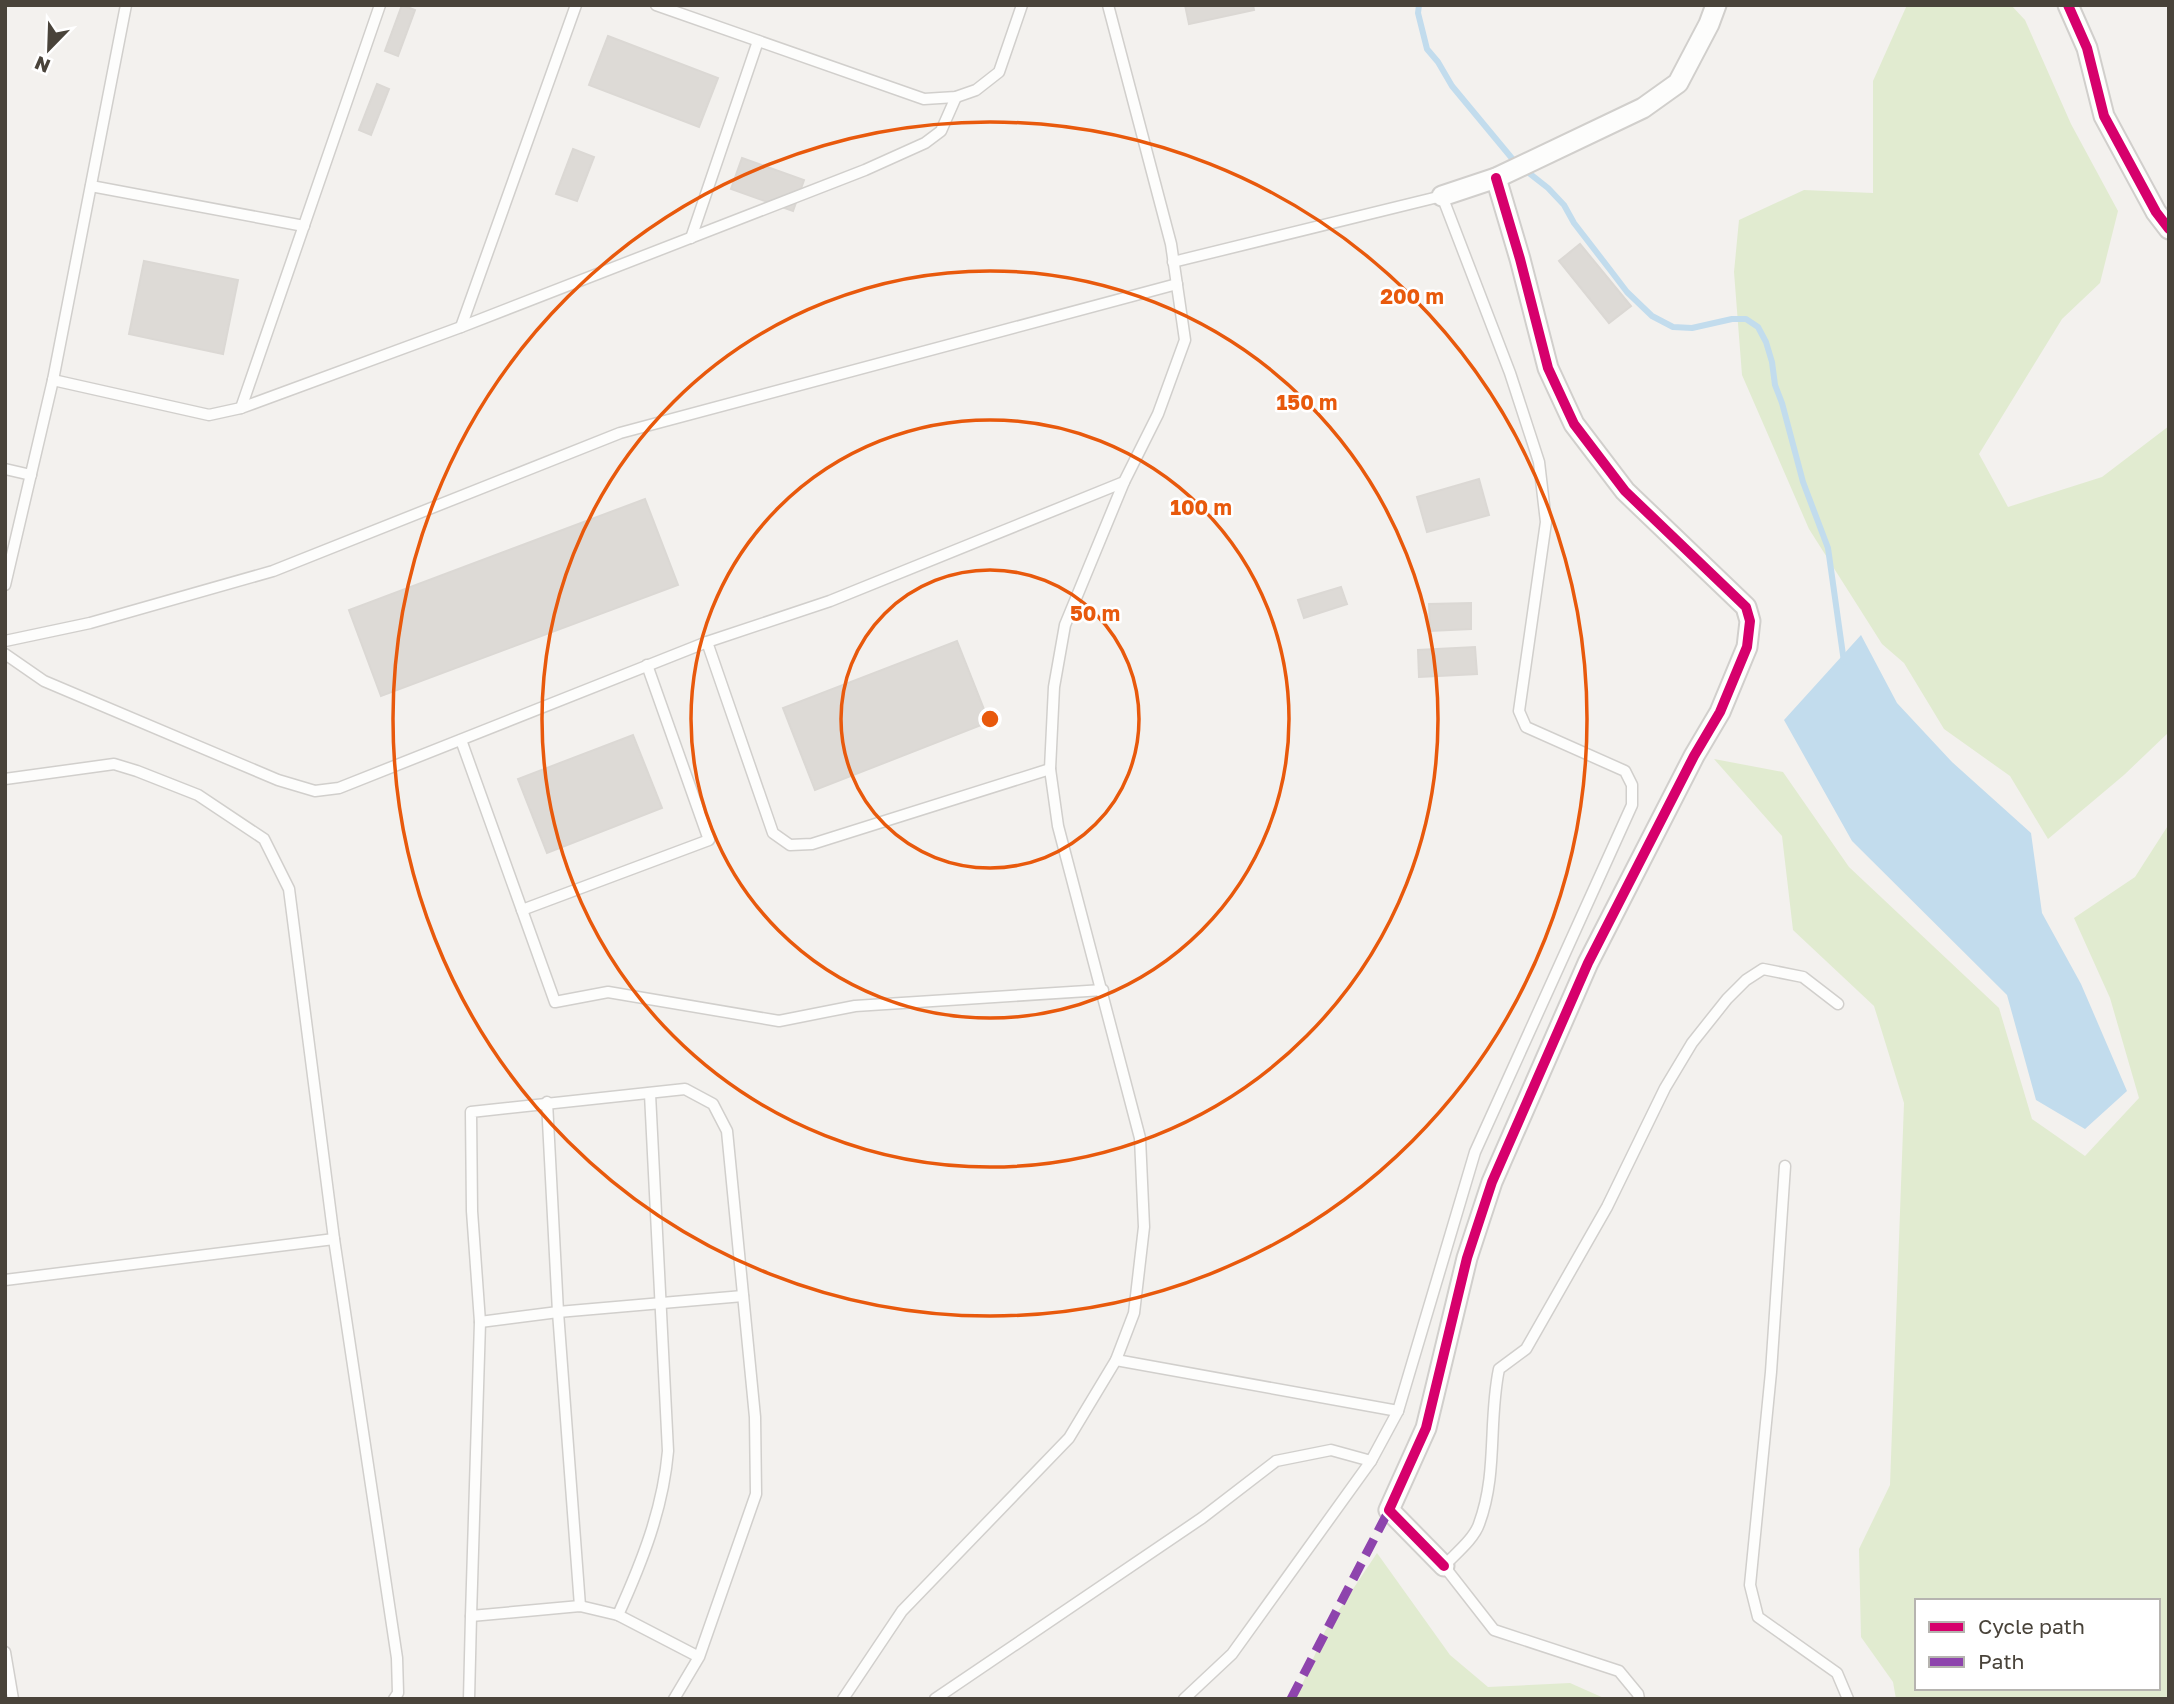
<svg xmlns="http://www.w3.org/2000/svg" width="2174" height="1704" font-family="'Golos Text',sans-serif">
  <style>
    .green { fill: #e1ebd0; fill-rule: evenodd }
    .water { fill: #c2dced }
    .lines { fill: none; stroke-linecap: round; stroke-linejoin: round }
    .stream { stroke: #c2dced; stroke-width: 6 }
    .building { fill: #dddad6; stroke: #dbd8d4; stroke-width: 2 }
    .lane-casing { stroke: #d1cfcc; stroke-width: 13 }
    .street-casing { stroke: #d1cfcc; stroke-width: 23 }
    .lane { stroke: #fdfdfc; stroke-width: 10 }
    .street { stroke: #fdfdfc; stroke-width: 19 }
    .quiet { stroke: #8e44ad; stroke-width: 9; stroke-dasharray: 18 9; stroke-linecap: butt }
    .cycleway-casing { stroke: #fff; stroke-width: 15 }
    .cycleway { stroke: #d6006c; stroke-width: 10 }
    .ring { fill: none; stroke: #e8590c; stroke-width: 3.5 }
    .centre { fill: #e8590c; stroke: #fff; stroke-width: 3.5 }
    .ring-label { font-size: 21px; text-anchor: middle; font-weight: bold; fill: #e8590c; stroke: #fff; stroke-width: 5; stroke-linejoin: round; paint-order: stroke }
  </style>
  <rect width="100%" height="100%" fill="#f3f1ee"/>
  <g class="green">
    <path d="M 1907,5 L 2011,5 L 2025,20 L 2071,124 L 2118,211 L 2100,283 L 2062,319 L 1979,454 L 2008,507 L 2102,477 L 2169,426 L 2169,732 L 2124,775 L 2048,839 L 2010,776 L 1944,729 L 1904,663 L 1882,644 L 1809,529 L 1742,375 L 1734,272 L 1739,220 L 1804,190 L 1873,193 L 1873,81 Z"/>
    <path d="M 1714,759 L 1783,772 L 1849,867 L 1999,1008 L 2032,1119 L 2085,1156 L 2139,1098 L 2110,998 L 2074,918 L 2135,877 L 2169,824 L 2169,1699 L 1896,1699 L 1893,1682 L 1861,1637 L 1859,1549 L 1890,1485 L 1904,1103 L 1874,1006 L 1793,930 L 1782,836 ZM 1917,1601 L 2158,1601 L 2158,1688 L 1917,1688 Z"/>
    <path d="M 1377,1553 L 1450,1655 L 1488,1687 L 1570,1683 L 1606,1699 L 1296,1699 L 1325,1631 Z"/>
  </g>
  <path class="water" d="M 1861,635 L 1897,703 L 1952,762 L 2031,833 L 2042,913 L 2081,984 L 2127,1091 L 2085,1129 L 2036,1100 L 2007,995 L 1852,841 L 1784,720 Z"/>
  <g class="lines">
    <path class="stream" d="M 1419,5 L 1418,13 L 1427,49 L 1438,62 L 1452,86 L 1515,162 L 1548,188 L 1564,205 L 1574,223 L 1611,271 L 1627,292 L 1652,316 L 1673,327 L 1692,328 L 1732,319 L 1746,319 L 1758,327 L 1766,342 L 1772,362 L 1775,385 L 1782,403 L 1803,482 L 1828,548 L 1844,662"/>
  </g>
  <g class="building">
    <path d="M 402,5 L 415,10 L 398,56 L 385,51 Z"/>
    <path d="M 1185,5 L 1253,5 L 1254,10 L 1189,24 Z"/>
    <path d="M 608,36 L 718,78 L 699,127 L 589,85 Z"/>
    <path d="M 377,84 L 389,89 L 371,135 L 359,130 Z"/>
    <path d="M 573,149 L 594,157 L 577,201 L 556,194 Z"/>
    <path d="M 742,158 L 804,180 L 793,211 L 731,189 Z"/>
    <path d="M 1580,244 L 1631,306 L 1609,323 L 1559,261 Z"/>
    <path d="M 144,261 L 238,280 L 223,354 L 129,334 Z"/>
    <path d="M 1479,479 L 1489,515 L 1427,532 L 1417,497 Z"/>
    <path d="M 645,499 L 678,585 L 381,696 L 349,610 Z"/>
    <path d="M 1341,587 L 1347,604 L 1304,618 L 1298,600 Z"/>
    <path d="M 1471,603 L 1471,629 L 1430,631 L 1429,604 Z"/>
    <path d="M 957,641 L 989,722 L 815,790 L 783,708 Z"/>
    <path d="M 1475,647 L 1477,674 L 1419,677 L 1418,650 Z"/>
    <path d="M 633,735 L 662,808 L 547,853 L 518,779 Z"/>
  </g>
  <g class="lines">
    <g class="lane-casing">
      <g id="lane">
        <path d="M 656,5 L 924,99 L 956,97 L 976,90 L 999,72 L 1022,5"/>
        <path d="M 91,186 L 304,226"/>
        <path d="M 691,238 L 758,41"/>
        <path d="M 1173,262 L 1442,196 L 1510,373 L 1539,462 L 1546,522 L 1519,711 L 1526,727 L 1625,771 L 1632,785 L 1632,805 L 1475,1152 L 1398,1411 L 1371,1461 L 1232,1654 L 1184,1699"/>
        <path d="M 461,327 L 576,5"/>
        <path d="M 53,380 L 209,415 L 241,408 L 461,327 L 865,170 L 925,143 L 941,131 L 956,97"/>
        <path d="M 241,408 L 380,5"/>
        <path d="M 5,469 L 31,475"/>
        <path d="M 5,585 L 53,380 L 126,5"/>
        <path d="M 5,641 L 90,623 L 273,571 L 620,433 L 1177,284"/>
        <path d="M 5,654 L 44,681 L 278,780 L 315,791 L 339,788 L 707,642"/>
        <path d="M 461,740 L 555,1002 L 608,992 L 779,1021 L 855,1006 L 1103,990"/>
        <path d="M 1050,769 L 812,844 L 790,845 L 773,833 L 707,642 L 830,601 L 1124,482"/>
        <path d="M 5,779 L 114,764 L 137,771 L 198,795 L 264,839 L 289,889 L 334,1239 L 397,1658 L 398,1693 L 394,1699"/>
        <path d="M 522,910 L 709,840 L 647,665"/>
        <path d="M 547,1102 L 558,1312 L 580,1606"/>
        <path d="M 1785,1166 L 1771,1372 L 1750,1585 L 1758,1617 L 1837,1673 L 1848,1699"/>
        <path d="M 5,1280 L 334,1239"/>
        <path d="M 480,1322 L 558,1312 L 743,1296"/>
        <path d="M 1116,1360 L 1398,1411"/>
        <path d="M 618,1615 C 642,1562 663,1509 668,1451 L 650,1094"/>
        <path d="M 5,1652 L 13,1699"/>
        <path d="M 469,1699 L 471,1616"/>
        <path d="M 674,1699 L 699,1657 L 756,1494 L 755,1417 L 727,1131 L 713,1104 L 685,1089 L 471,1112 L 472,1211 L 480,1322 L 471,1616 L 580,1606 L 618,1615 L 699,1657"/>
        <path d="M 843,1699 L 902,1611 L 1069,1438 L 1116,1360 L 1134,1313 L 1144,1227 L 1140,1138 L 1058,826 L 1050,769 L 1054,687 L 1065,625 L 1124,482 L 1158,414 L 1185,340 L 1171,244 L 1108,5"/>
        <path d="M 935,1699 L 1202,1518 L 1276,1461 L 1331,1450 L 1371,1461"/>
        <path d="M 1639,1699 L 1638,1694 L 1619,1671 L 1494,1630 L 1444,1566 C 1455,1554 1474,1539 1479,1524 C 1498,1473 1488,1421 1499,1369 L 1526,1349 L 1607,1207 L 1665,1088 L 1692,1043 L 1727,999 L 1746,980 L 1763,969 L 1803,977 L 1838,1004"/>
      </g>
    </g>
    <g class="street-casing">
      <g id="street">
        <path d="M 2068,5 L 2087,48 L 2104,116 L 2156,212 L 2169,229"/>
        <path d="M 1442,196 L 1496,178 L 1643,108 L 1678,83 L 1709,24 L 1716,5"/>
        <path d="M 1444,1566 L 1389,1510 L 1426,1428 L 1467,1258 L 1492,1182 L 1588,963 L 1694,756 L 1720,712 L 1747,647 L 1750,621 L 1746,607 L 1625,491 L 1574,424 L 1548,368 L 1520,259 L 1496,178"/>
      </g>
    </g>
    <use href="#lane" class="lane"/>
    <use href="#street" class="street"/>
    <path class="quiet" d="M 1291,1699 L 1389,1510"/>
    <g class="cycleway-casing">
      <g id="cycleway">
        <path d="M 2068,5 L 2087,48 L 2104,116 L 2156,212 L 2169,229"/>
        <path d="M 1444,1566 L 1389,1510 L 1426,1428 L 1467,1258 L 1492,1182 L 1588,963 L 1694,756 L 1720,712 L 1747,647 L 1750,621 L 1746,607 L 1625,491 L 1574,424 L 1548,368 L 1520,259 L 1496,178"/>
      </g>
    </g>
    <use href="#cycleway" class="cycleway"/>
  </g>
  <g class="ring">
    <circle cx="990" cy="719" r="149"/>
    <circle cx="990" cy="719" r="299"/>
    <circle cx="990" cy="719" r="448"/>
    <circle cx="990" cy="719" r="597"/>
  </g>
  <circle cx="990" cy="719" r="10" class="centre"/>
  <g class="ring-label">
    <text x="1412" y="304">200 m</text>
    <text x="1307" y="410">150 m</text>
    <text x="1201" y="515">100 m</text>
    <text x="1095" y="621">50 m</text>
  </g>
  <rect width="2174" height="1704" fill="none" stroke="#49433a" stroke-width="14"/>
  <rect x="1915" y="1599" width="245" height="91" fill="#ffffff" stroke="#b6b4b0" stroke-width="2"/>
  <rect x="1929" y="1622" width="35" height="10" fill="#d6006c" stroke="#b6b4b0" stroke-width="2"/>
  <text x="1978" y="1634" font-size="21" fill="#49433a">Cycle path</text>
  <rect x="1929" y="1657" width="35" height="10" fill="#8e44ad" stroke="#b6b4b0" stroke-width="2"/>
  <text x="1978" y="1669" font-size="21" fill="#49433a">Path</text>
  <g transform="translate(49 49) rotate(203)" stroke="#ffffff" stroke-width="5" paint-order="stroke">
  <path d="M0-5L12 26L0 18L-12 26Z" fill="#49433a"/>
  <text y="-10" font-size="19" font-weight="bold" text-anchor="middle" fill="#49433a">N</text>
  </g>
</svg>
